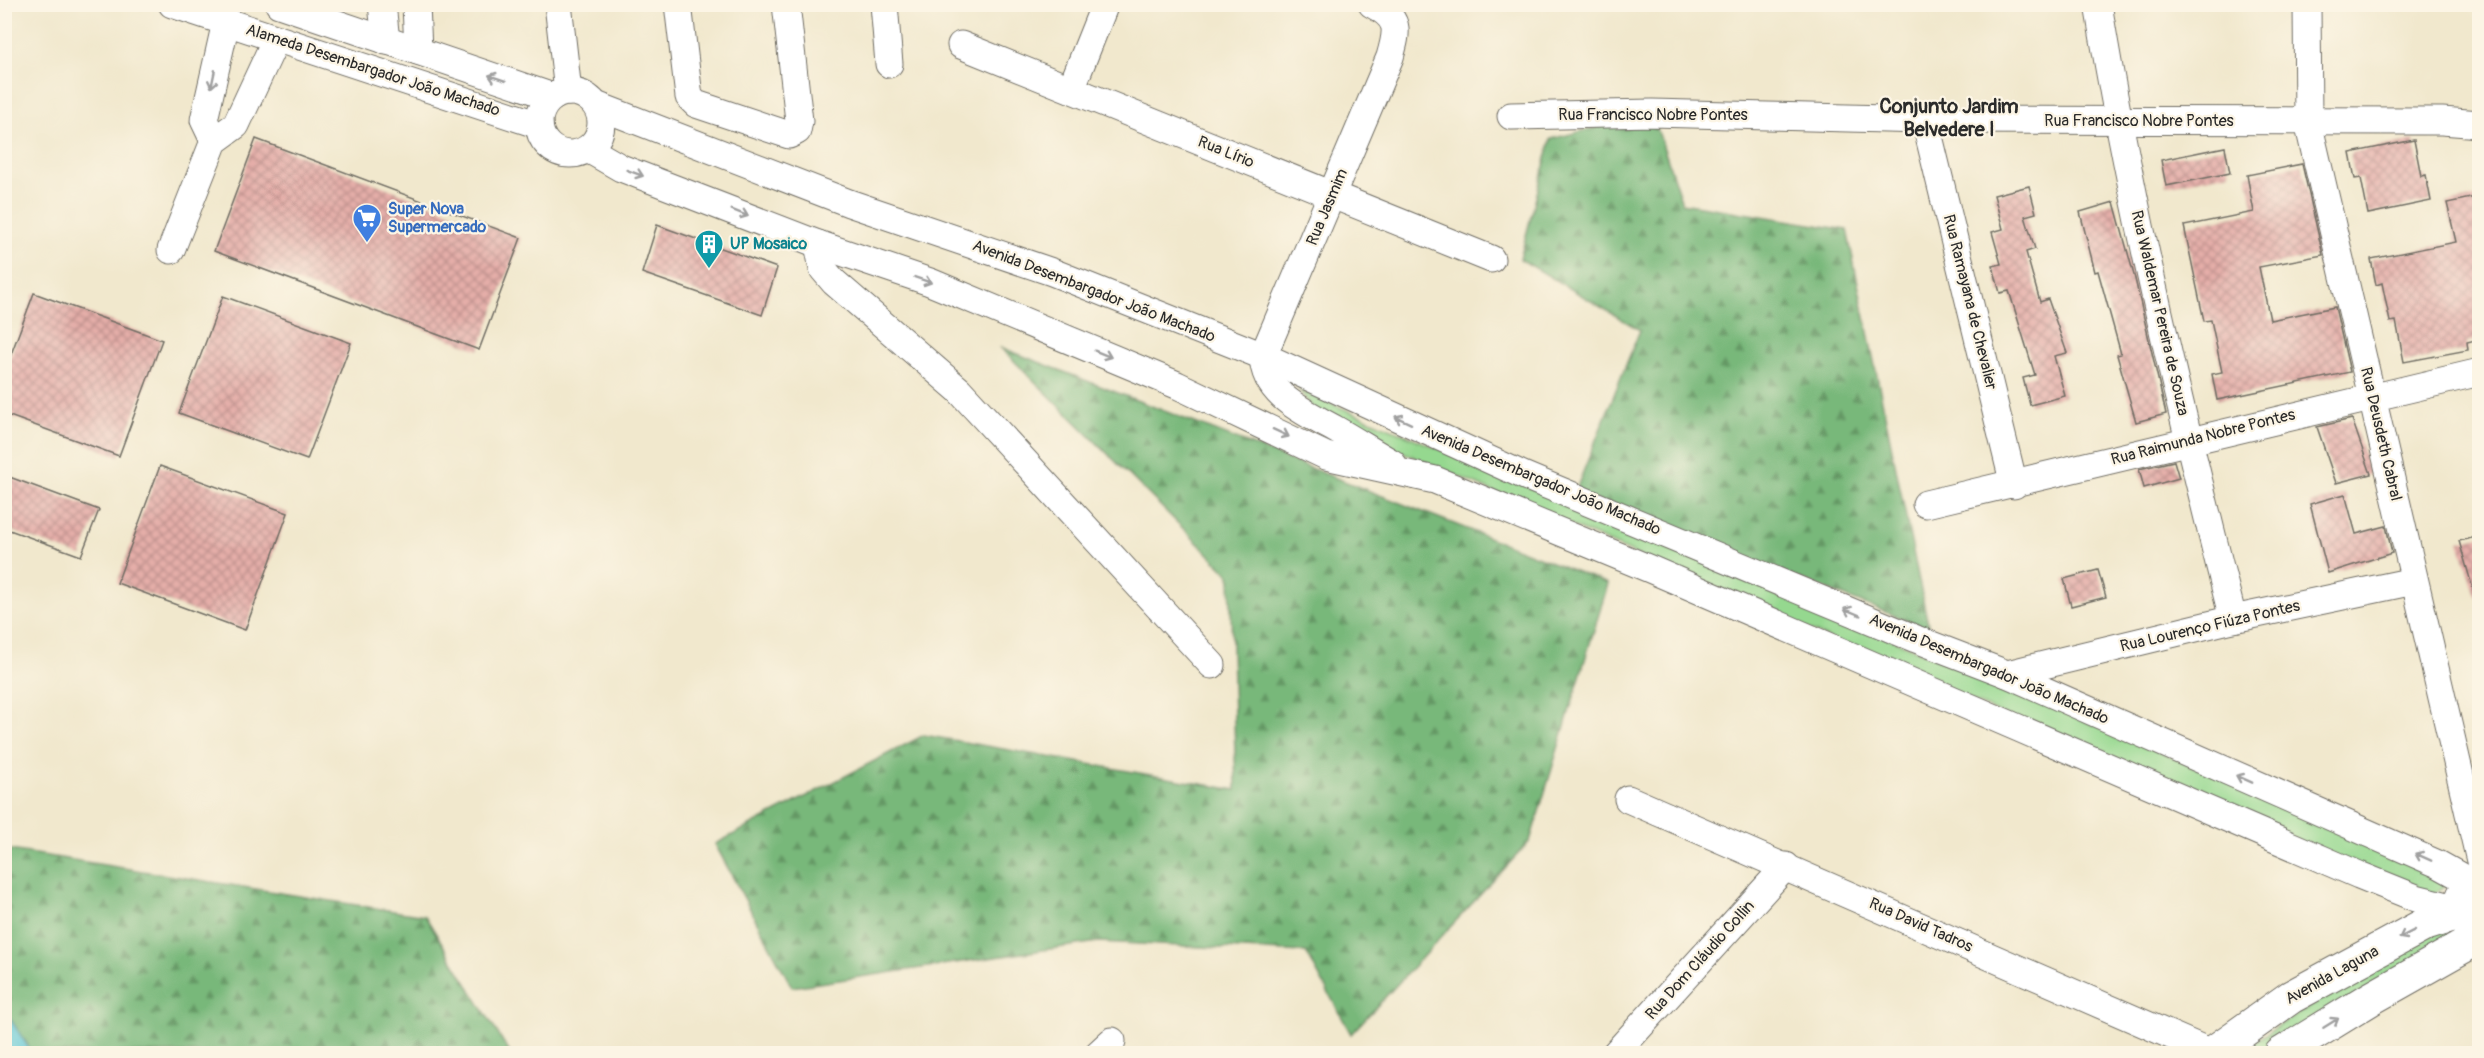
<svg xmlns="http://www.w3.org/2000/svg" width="2484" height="1058" font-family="Pangolin,sans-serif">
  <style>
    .forest { fill: url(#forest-firs); stroke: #527252; stroke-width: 1.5 }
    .green { fill: #95d88f; stroke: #60825d; stroke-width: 1.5 }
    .water { fill: #5cc7d6; stroke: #447980; stroke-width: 1.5 }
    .building { fill: url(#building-cross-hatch) }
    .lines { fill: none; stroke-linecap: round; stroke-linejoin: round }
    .minor-casing { stroke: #706d64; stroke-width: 29 }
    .major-casing { stroke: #706d64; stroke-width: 35 }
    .minor { stroke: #fff; stroke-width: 27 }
    .major { stroke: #fff; stroke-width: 33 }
    .oneway { stroke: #a0a0a0 }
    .labels { text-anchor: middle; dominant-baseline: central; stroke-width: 4.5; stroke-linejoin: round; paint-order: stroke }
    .street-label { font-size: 16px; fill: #2b2b2b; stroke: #fcf5e5 }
    .shop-label { font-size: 16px; font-weight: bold; fill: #366cbe; stroke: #fcf5e5; text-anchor: start }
    .culture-label { font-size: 16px; font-weight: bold; fill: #0d838f; stroke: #fcf5e5; text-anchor: start }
    .quarter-label { font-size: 20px; font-weight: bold; fill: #2b2b2b; stroke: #fcf5e5 }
  </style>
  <defs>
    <pattern id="forest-firs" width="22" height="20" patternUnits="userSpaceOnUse" patternTransform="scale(1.5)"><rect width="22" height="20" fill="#78b87a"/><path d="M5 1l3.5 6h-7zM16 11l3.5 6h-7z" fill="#639664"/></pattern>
    <pattern id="building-cross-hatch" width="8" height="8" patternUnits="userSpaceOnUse" patternTransform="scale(1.5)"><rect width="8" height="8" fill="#e5aea9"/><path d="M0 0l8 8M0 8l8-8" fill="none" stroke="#ba8e8a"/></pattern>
  </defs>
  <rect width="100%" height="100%" fill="#fcf5e5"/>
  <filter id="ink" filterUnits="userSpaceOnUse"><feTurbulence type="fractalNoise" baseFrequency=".0167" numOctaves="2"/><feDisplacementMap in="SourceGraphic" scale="12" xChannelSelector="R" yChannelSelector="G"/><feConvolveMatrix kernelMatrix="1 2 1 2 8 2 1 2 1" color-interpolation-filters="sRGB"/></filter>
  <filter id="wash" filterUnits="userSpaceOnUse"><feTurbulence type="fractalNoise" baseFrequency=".008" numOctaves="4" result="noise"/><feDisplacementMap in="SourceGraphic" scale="24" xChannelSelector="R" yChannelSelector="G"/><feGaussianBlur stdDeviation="1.35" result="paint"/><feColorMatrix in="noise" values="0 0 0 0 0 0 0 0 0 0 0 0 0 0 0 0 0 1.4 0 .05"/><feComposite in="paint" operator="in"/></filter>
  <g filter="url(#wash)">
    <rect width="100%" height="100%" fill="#f1e8cd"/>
    <g class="forest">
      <path d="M 1652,113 L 1682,203 L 1847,230 L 1929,629 L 1575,492 L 1640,330 L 1520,259 L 1551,139 Z"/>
      <path d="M 1000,347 L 1608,584 L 1530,841 L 1351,1034 L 1306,952 L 1098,942 L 792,987 L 715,844 L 924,735 L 1236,790 L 1230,575 Z"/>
      <path d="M 4,849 L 425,916 L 510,1053 L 5,1053 Z"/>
    </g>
    <g class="green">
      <path d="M 1299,390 L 2432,867 L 2447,879 L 2446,885 L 2435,893 L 2418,896 L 1318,415 Z"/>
      <path d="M 2436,927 L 2456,936 L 2266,1053 L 2234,1054 Z"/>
    </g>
    <path class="water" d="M 4,1010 L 5,1010 L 32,1053 L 5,1053 Z"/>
    <g id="blocks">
      <g class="building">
        <path d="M 256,139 L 521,238 L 479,350 L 214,251 Z"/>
        <path d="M 2414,140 L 2421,176 L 2426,175 L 2431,201 L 2368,214 L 2361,178 L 2355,179 L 2350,153 Z"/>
        <path d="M 2225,147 L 2230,173 L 2166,186 L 2161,160 Z"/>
        <path d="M 2302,164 L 2323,255 L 2259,267 L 2270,320 L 2335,307 L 2350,372 L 2217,400 L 2212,374 L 2222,372 L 2211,320 L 2204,321 L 2184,226 L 2254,212 L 2247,175 Z"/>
        <path d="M 2029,186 L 2036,213 L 2025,216 L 2035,249 L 2026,252 L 2040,302 L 2048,299 L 2067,353 L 2054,356 L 2065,396 L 2030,405 L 2023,378 L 2035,375 L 2009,291 L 2000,293 L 1993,266 L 2001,264 L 1992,232 L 2003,229 L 1994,195 Z"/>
        <path d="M 2480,196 L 2480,339 L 2467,342 L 2468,350 L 2404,362 L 2396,321 L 2390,322 L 2382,283 L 2376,285 L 2371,259 L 2456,242 L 2447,203 Z"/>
        <path d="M 2114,202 L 2135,279 L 2166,414 L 2136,422 L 2117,355 L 2121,354 L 2098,271 L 2095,272 L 2080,212 Z"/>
        <path d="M 657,225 L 777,268 L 762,315 L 642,273 Z"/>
        <path d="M 34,293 L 162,340 L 119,456 L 4,414 L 4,373 Z"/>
        <path d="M 223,296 L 351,343 L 307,460 L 179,413 Z"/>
        <path d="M 2352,419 L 2371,474 L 2336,483 L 2317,427 Z"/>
        <path d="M 2174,461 L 2179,478 L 2144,488 L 2139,469 Z"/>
        <path d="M 160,466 L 288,513 L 245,630 L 117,583 Z"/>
        <path d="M 4,475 L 99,510 L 81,556 L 4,528 Z"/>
        <path d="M 2345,494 L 2356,534 L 2386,526 L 2392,553 L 2328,573 L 2310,504 Z"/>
        <path d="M 2480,536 L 2480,595 L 2475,596 L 2459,541 Z"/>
        <path d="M 2098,570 L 2106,597 L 2071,606 L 2064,579 Z"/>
      </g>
    </g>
  </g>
  <g filter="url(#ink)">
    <use href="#blocks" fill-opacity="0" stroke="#706d64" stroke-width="1.5"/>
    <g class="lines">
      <g class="minor-casing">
        <g id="minor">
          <path d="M 172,4 L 539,125"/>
          <path d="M 279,4 L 553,97"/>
          <path d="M 382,4 L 386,41"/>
          <path d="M 416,4 L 418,51"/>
          <path d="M 558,4 L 568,92"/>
          <path d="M 678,4 L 689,97 L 696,104 L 789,135 L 797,131 L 799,121 L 786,4"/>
          <path d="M 884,4 L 889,64"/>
          <path d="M 1372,4 C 1400,19 1398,29 1390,57 L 1263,356 C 1264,396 1305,412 1335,429 C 1354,440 1373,452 1392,463"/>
          <path d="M 2098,4 C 2132,212 2182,416 2233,619"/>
          <path d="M 2307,4 L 2308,122 L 2480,861"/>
          <path d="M 961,45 L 1491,259"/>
          <path d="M 1071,89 L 1105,4"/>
          <circle cx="570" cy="123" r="31"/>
          <path d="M 596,105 L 849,203 L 1052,272 L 1263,356 L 1525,476 L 1916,639 L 2007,674 L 2438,864 L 2474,884"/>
          <path d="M 1511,116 L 1652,113 L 1925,120 L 2442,121 L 2480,124"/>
          <path d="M 1925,120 L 2014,485"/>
          <path d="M 214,141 L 204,120 L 226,22"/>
          <path d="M 588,149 L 621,168 L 818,244 L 930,282 L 1177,385 L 1326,456 L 1435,480 L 1650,569 L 2359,875 L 2416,898 L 2460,909"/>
          <path d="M 818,244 L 823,269 L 834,282 L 959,390 L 1212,665"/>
          <path d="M 171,250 L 214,141 L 236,125 L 276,39"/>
          <path d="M 1926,504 L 2480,372"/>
          <path d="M 2007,674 L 2233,619 L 2414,581"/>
          <path d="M 1628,799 L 2214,1054"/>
          <path d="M 1098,1054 L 1112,1041"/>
          <path d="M 1615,1054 L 1786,866"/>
        </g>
      </g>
      <g class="major-casing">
        <g id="major">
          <path d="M 2473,929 C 2455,915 2457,889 2480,882"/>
          <path d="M 2211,1054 L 2291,997 L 2426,924 L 2461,913"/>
          <path d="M 2281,1054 L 2372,998 L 2480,937"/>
        </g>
      </g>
      <use href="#minor" class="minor"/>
      <use href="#major" class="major"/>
    </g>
    <defs><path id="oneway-shaft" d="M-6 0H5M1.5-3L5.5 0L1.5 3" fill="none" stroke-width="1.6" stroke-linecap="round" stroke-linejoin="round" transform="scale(1.5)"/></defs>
    <g class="oneway">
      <use href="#oneway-shaft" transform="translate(497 78) rotate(-161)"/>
      <use href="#oneway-shaft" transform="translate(213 79) rotate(102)"/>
      <use href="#oneway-shaft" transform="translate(635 173) rotate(20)"/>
      <use href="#oneway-shaft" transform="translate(740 213) rotate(22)"/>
      <use href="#oneway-shaft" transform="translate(923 280) rotate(19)"/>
      <use href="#oneway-shaft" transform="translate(1103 354) rotate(22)"/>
      <use href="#oneway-shaft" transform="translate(1403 420) rotate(-155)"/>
      <use href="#oneway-shaft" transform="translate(1281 433) rotate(25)"/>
      <use href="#oneway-shaft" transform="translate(1852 612) rotate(-157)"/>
      <use href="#oneway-shaft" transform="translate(2244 779) rotate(-156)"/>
      <use href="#oneway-shaft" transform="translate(2423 857) rotate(-156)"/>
      <use href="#oneway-shaft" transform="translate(2407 934) rotate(153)"/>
      <use href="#oneway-shaft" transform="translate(2331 1023) rotate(-32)"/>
    </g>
  </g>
  <defs>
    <g id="supermarket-pin" transform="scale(1.5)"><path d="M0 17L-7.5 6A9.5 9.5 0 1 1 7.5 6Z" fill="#3f7fe0" stroke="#fcf5e5"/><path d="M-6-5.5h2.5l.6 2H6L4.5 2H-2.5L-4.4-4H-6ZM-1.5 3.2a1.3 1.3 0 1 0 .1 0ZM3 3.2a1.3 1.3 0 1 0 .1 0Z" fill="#fff"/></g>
    <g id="building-pin" transform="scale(1.5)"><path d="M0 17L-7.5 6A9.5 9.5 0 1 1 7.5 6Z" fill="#0f9aa8" stroke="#fcf5e5"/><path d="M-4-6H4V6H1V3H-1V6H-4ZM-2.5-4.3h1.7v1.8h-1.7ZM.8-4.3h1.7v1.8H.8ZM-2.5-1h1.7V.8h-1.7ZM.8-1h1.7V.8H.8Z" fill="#fff"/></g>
  </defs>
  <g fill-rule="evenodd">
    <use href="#supermarket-pin" x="367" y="218"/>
    <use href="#building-pin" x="709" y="244"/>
  </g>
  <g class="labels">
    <g class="street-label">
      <text transform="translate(373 70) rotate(18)">Alameda Desembargador João Machado</text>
      <text x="1653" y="115">Rua Francisco Nobre Pontes</text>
      <text x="2139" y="121">Rua Francisco Nobre Pontes</text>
      <text transform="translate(1226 152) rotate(22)">Rua Lírio</text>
      <text transform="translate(1327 207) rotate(-67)">Rua Jasmim</text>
      <text transform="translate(1094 291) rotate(21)">Avenida Desembargador João Machado</text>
      <text transform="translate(1970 302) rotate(76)">Rua Ramayana de Chevalier</text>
      <text transform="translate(2160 313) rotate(77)">Rua Waldemar Pereira de Souza</text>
      <text transform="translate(2381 434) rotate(77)">Rua Deusdeth Cabral</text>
      <text transform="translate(2203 437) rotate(-14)">Rua Raimunda Nobre Pontes</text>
      <text transform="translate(1541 480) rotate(23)">Avenida Desembargador João Machado</text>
      <text transform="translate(2210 626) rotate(-13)">Rua Lourenço Fiúza Pontes</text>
      <text transform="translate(1989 669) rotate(23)">Avenida Desembargador João Machado</text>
      <text transform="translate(1921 925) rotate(24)">Rua David Tadros</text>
      <text transform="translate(1700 960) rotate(-48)">Rua Dom Cláudio Collin</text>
      <text transform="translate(2332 975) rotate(-29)">Avenida Laguna</text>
    </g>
    <g class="shop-label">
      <text x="388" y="209">Super Nova<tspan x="388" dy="18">Supermercado</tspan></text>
    </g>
    <g class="culture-label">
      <text x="730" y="244">UP Mosaico</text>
    </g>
    <g class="quarter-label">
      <text x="1949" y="106">Conjunto Jardim<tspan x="1949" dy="23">Belvedere I</tspan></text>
    </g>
  </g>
  <rect width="2484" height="1058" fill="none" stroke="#fcf5e5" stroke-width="24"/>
</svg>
